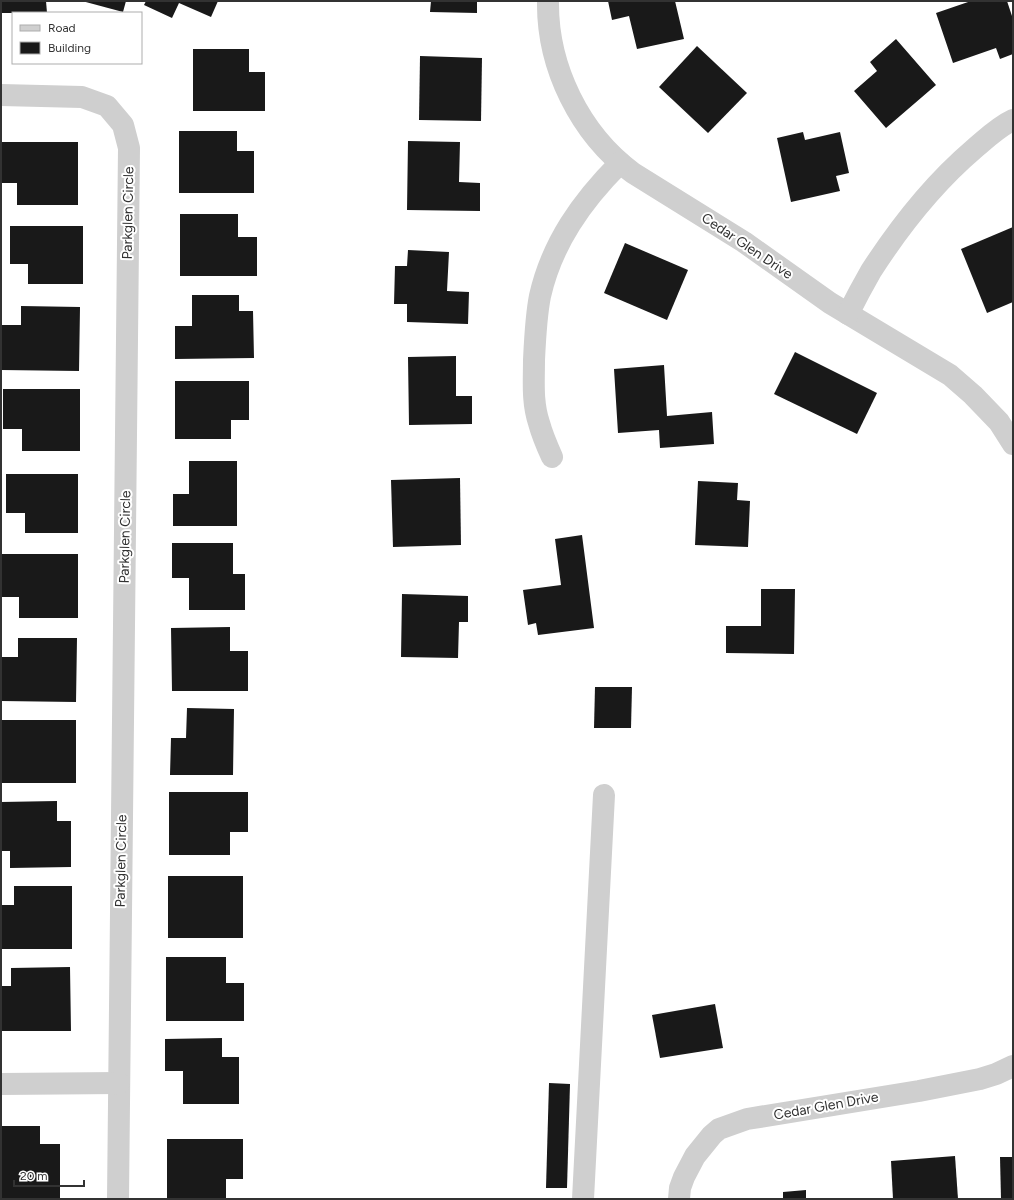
<svg xmlns="http://www.w3.org/2000/svg" width="1014" height="1200" font-family="Figtree,sans-serif">
  <style>
    .building { fill: #191919 }
    .lines { fill: none; stroke-linecap: round; stroke-linejoin: round }
    .minor { stroke: #cfcfcf; stroke-width: 22 }
    .labels { text-anchor: middle; dominant-baseline: central; stroke-width: 4; stroke-linejoin: round; paint-order: stroke }
    .street-label { font-size: 14px; fill: #323232; stroke: #fff }
  </style>
  <rect width="100%" height="100%" fill="#fff"/>
  <g class="building">
    <path d="M 1,1 L 46,1 L 47,13 L 1,13 Z"/>
    <path d="M 82,1 L 126,1 L 123,12 Z"/>
    <path d="M 146,1 L 218,1 L 211,17 L 179,3 L 172,18 L 144,5 Z"/>
    <path d="M 431,1 L 477,1 L 477,13 L 430,12 Z"/>
    <path d="M 608,1 L 675,1 L 684,39 L 637,49 L 629,16 L 612,20 Z"/>
    <path d="M 971,1 L 1007,1 L 1013,19 L 1013,54 L 1000,59 L 996,48 L 953,63 L 936,13 Z"/>
    <path d="M 896,39 L 936,85 L 886,128 L 854,91 L 877,71 L 870,62 Z"/>
    <path d="M 697,46 L 747,93 L 708,133 L 659,87 Z"/>
    <path d="M 193,49 L 249,49 L 249,72 L 265,72 L 265,111 L 193,111 Z"/>
    <path d="M 420,56 L 482,58 L 481,121 L 419,120 Z"/>
    <path d="M 179,131 L 237,131 L 237,151 L 254,151 L 254,193 L 179,193 Z"/>
    <path d="M 803,132 L 805,140 L 840,132 L 849,173 L 836,176 L 840,191 L 791,202 L 777,138 Z"/>
    <path d="M 408,141 L 460,142 L 459,182 L 480,183 L 480,211 L 407,210 Z"/>
    <path d="M 1,142 L 78,142 L 78,205 L 17,205 L 17,183 L 1,183 Z"/>
    <path d="M 180,214 L 238,214 L 238,237 L 257,237 L 257,276 L 180,276 Z"/>
    <path d="M 10,226 L 83,226 L 83,284 L 28,284 L 28,264 L 10,264 Z"/>
    <path d="M 1013,227 L 1013,302 L 987,313 L 961,249 Z"/>
    <path d="M 625,243 L 688,270 L 667,320 L 604,293 Z"/>
    <path d="M 408,250 L 449,252 L 447,291 L 469,292 L 468,324 L 407,322 L 407,304 L 394,304 L 395,266 L 407,266 Z"/>
    <path d="M 192,295 L 239,295 L 239,311 L 253,311 L 254,358 L 175,359 L 175,326 L 192,326 Z"/>
    <path d="M 21,306 L 80,307 L 79,371 L 1,370 L 1,325 L 21,325 Z"/>
    <path d="M 795,352 L 877,393 L 857,434 L 774,394 Z"/>
    <path d="M 456,356 L 456,396 L 472,396 L 472,424 L 409,425 L 408,357 Z"/>
    <path d="M 664,365 L 667,416 L 712,412 L 714,444 L 660,448 L 659,430 L 618,433 L 614,369 Z"/>
    <path d="M 175,381 L 249,381 L 249,420 L 231,420 L 231,439 L 175,439 Z"/>
    <path d="M 3,389 L 80,389 L 80,451 L 22,451 L 22,429 L 3,429 Z"/>
    <path d="M 189,461 L 237,461 L 237,526 L 173,526 L 173,494 L 189,494 Z"/>
    <path d="M 6,474 L 78,474 L 78,533 L 25,533 L 25,513 L 6,513 Z"/>
    <path d="M 460,478 L 461,545 L 393,547 L 391,480 Z"/>
    <path d="M 698,481 L 738,483 L 737,500 L 750,501 L 748,547 L 695,545 Z"/>
    <path d="M 582,535 L 594,628 L 538,635 L 536,623 L 528,625 L 523,590 L 561,585 L 555,539 Z"/>
    <path d="M 172,543 L 233,543 L 233,574 L 245,574 L 245,610 L 189,610 L 189,578 L 172,578 Z"/>
    <path d="M 1,554 L 78,554 L 78,618 L 19,618 L 19,597 L 1,597 Z"/>
    <path d="M 761,589 L 795,589 L 794,654 L 726,653 L 726,626 L 761,626 Z"/>
    <path d="M 402,594 L 468,596 L 468,622 L 459,622 L 458,658 L 401,657 Z"/>
    <path d="M 230,627 L 230,651 L 248,651 L 248,691 L 172,691 L 171,628 Z"/>
    <path d="M 18,638 L 77,638 L 76,702 L 1,701 L 1,657 L 18,657 Z"/>
    <path d="M 595,687 L 632,687 L 631,728 L 594,728 Z"/>
    <path d="M 187,708 L 234,709 L 233,775 L 170,775 L 171,738 L 186,738 Z"/>
    <rect x="1" y="720" width="75" height="63"/>
    <path d="M 169,792 L 248,792 L 248,832 L 230,832 L 230,855 L 169,855 Z"/>
    <path d="M 57,801 L 57,821 L 71,821 L 71,867 L 10,868 L 10,851 L 1,851 L 1,802 Z"/>
    <rect x="168" y="876" width="75" height="62"/>
    <path d="M 14,886 L 72,886 L 72,949 L 1,949 L 1,905 L 14,905 Z"/>
    <path d="M 166,957 L 226,957 L 226,983 L 244,983 L 244,1021 L 166,1021 Z"/>
    <path d="M 70,967 L 71,1031 L 1,1031 L 1,986 L 11,986 L 11,968 Z"/>
    <path d="M 715,1004 L 723,1048 L 660,1058 L 652,1015 Z"/>
    <path d="M 222,1038 L 222,1057 L 239,1057 L 239,1104 L 183,1104 L 183,1071 L 165,1071 L 165,1039 Z"/>
    <path d="M 549,1083 L 570,1084 L 567,1188 L 546,1188 Z"/>
    <path d="M 2,1126 L 40,1126 L 40,1144 L 60,1144 L 60,1199 L 2,1199 Z"/>
    <path d="M 167,1139 L 243,1139 L 243,1179 L 226,1179 L 226,1199 L 167,1199 Z"/>
    <path d="M 955,1156 L 958,1199 L 893,1199 L 891,1161 Z"/>
    <path d="M 1000,1157 L 1013,1157 L 1013,1199 L 1001,1199 Z"/>
    <path d="M 806,1190 L 806,1199 L 783,1199 L 783,1192 Z"/>
  </g>
  <g class="lines">
    <g class="minor">
      <path d="M 548,1 C 547,67 580,134 633,173 L 744,242 L 830,303 L 950,375 L 973,395 L 999,422 L 1013,444"/>
      <path d="M 1,95 L 82,97 L 107,106 L 123,125 L 129,148 L 118,1199"/>
      <path d="M 848,314 C 855,300 863,285 871,271 C 900,226 933,184 974,149 C 986,139 998,127 1013,120"/>
      <path d="M 552,457 C 547,446 542,434 539,423 C 532,402 534,381 534,360 C 535,339 536,316 540,296 C 552,243 582,201 620,163"/>
      <path d="M 1,1084 L 119,1083"/>
      <path d="M 583,1199 L 604,795"/>
      <path d="M 679,1199 L 680,1188 L 684,1177 L 695,1156 L 712,1135 L 719,1129 L 747,1119 L 919,1091 L 980,1079 L 996,1074 L 1013,1066"/>
    </g>
  </g>
  <g class="labels">
    <g class="street-label">
      <text transform="translate(128 213) rotate(-89)">Parkglen Circle</text>
      <text transform="translate(747 246) rotate(34)">Cedar Glen Drive</text>
      <text transform="translate(125 537) rotate(-89)">Parkglen Circle</text>
      <text transform="translate(121 861) rotate(-89)">Parkglen Circle</text>
      <text transform="translate(826 1106) rotate(-10)">Cedar Glen Drive</text>
    </g>
  </g>
  <rect width="1014" height="1200" fill="none" stroke="#323232" stroke-width="4"/>
  <rect x="12" y="12" width="130" height="52" fill="#ffffff" stroke="#adadad"/>
  <rect x="20" y="25" width="20" height="6" fill="#cfcfcf" stroke="#adadad"/>
  <text x="48" y="32" font-size="12" fill="#323232">Road</text>
  <rect x="20" y="42" width="20" height="12" fill="#191919" stroke="#adadad"/>
  <text x="48" y="52" font-size="12" fill="#323232">Building</text>
  <path d="M14 1180v6h70v-6" fill="none" stroke="#323232" stroke-width="2"/>
  <text x="20" y="1180" font-size="12" fill="#323232" stroke="#ffffff" stroke-width="3" paint-order="stroke">20 m</text>
</svg>
